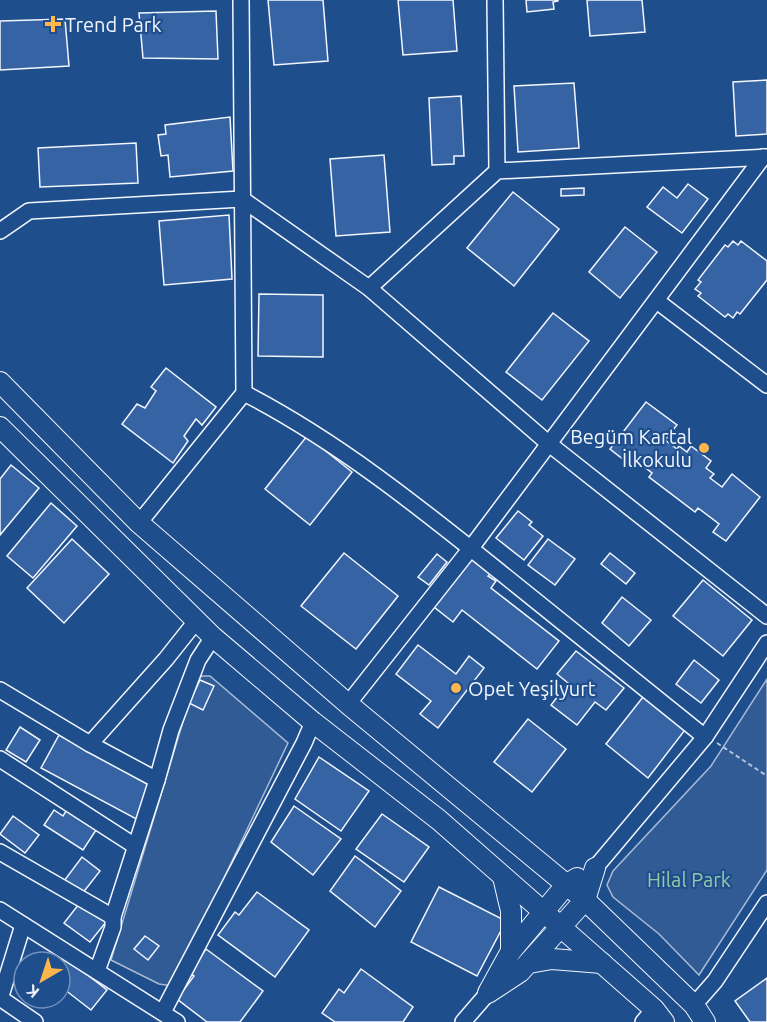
<svg xmlns="http://www.w3.org/2000/svg" width="767" height="1022" font-family="Ubuntu,sans-serif">
  <style>
    .built { fill: #305b95; stroke: #a8bbd7; stroke-width: 1.5 }
    .building { fill: #3563a3; stroke: #f2f6ff; stroke-width: 1.5 }
    .lines { fill: none; stroke-linecap: round; stroke-linejoin: round }
    .minor-casing { stroke: #f2f6ff; stroke-width: 18 }
    .major-casing { stroke: #f2f6ff; stroke-width: 22 }
    .path { stroke: #b3c4dc; stroke-width: 2; stroke-dasharray: 4.5 3; stroke-linecap: butt }
    .minor { stroke: #1f4e8c; stroke-width: 15 }
    .major { stroke: #1f4e8c; stroke-width: 20 }
    .poi-dot { fill: #ffb74d; stroke: #1f4e8c; stroke-width: 2 }
    .labels { text-anchor: middle; dominant-baseline: central; stroke-width: 4.5; stroke-linejoin: round; paint-order: stroke }
    .poi-label { font-size: 20px; fill: #f2f6ff; stroke: #1f4e8c; text-anchor: start }
    .park-label { font-size: 20px; fill: #97c8a6; stroke: #1f4e8c }
  </style>
  <rect width="100%" height="100%" fill="#1f4e8c"/>
  <g class="built">
    <path d="M 202,676 L 210,676 L 288,743 L 173,986 L 159,984 L 111,960 L 195,682 Z"/>
    <path d="M 767,679 L 767,870 L 699,975 L 659,934 L 613,897 L 607,885 L 613,871 L 711,766 Z"/>
  </g>
  <g class="building">
    <path d="M 268,0 L 323,0 L 328,61 L 274,65 Z"/>
    <path d="M 398,0 L 453,0 L 457,51 L 403,55 Z"/>
    <path d="M 526,0 L 558,0 L 558,1 L 553,2 L 554,9 L 527,12 Z"/>
    <path d="M 587,0 L 642,0 L 645,32 L 590,36 Z"/>
    <path d="M 216,11 L 218,59 L 143,58 L 139,13 Z"/>
    <path d="M 65,19 L 69,66 L 0,70 L 0,21 Z"/>
    <path d="M 767,80 L 767,134 L 736,136 L 733,82 Z"/>
    <path d="M 574,83 L 579,148 L 518,152 L 514,86 Z"/>
    <path d="M 461,96 L 464,156 L 454,156 L 454,164 L 432,165 L 429,98 Z"/>
    <path d="M 230,117 L 233,171 L 170,177 L 168,155 L 161,156 L 158,135 L 166,134 L 165,125 Z"/>
    <path d="M 136,143 L 138,183 L 40,187 L 38,148 Z"/>
    <path d="M 384,155 L 390,232 L 336,236 L 330,159 Z"/>
    <path d="M 688,184 L 708,199 L 682,233 L 647,207 L 663,187 L 677,198 Z"/>
    <path d="M 584,188 L 584,195 L 561,196 L 561,189 Z"/>
    <path d="M 513,192 L 559,229 L 514,286 L 467,248 Z"/>
    <path d="M 229,215 L 232,279 L 164,285 L 159,221 Z"/>
    <path d="M 625,227 L 657,252 L 620,298 L 589,272 Z"/>
    <path d="M 733,241 L 738,245 L 741,241 L 767,261 L 767,280 L 740,314 L 737,312 L 733,318 L 728,314 L 725,317 L 698,296 L 701,293 L 695,289 L 701,282 L 698,280 L 725,245 L 728,247 Z"/>
    <path d="M 259,294 L 323,295 L 323,357 L 258,356 Z"/>
    <path d="M 553,313 L 589,341 L 542,400 L 506,372 Z"/>
    <path d="M 166,368 L 216,407 L 202,425 L 196,419 L 184,436 L 188,441 L 173,463 L 122,424 L 137,404 L 145,408 L 156,391 L 151,387 Z"/>
    <path d="M 646,402 L 677,425 L 665,440 L 677,449 L 679,446 L 687,452 L 691,446 L 711,461 L 706,468 L 714,474 L 710,478 L 722,487 L 732,474 L 760,497 L 726,541 L 713,532 L 719,524 L 698,508 L 695,512 L 649,477 L 652,473 L 629,455 L 624,460 L 610,449 Z"/>
    <path d="M 307,436 L 352,472 L 310,525 L 265,489 Z"/>
    <path d="M 11,465 L 39,488 L 0,535 L 0,479 Z"/>
    <path d="M 51,503 L 77,526 L 33,578 L 7,556 Z"/>
    <path d="M 518,511 L 532,522 L 529,525 L 543,536 L 524,560 L 496,538 Z"/>
    <path d="M 72,539 L 109,574 L 64,623 L 27,588 Z"/>
    <path d="M 548,539 L 575,559 L 555,585 L 528,565 Z"/>
    <path d="M 344,553 L 398,596 L 356,649 L 301,606 Z"/>
    <path d="M 610,553 L 635,573 L 626,584 L 601,564 Z"/>
    <path d="M 437,554 L 447,562 L 429,585 L 418,577 Z"/>
    <path d="M 472,558 L 491,573 L 488,576 L 496,581 L 491,588 L 559,641 L 537,669 L 462,610 L 453,622 L 434,607 Z"/>
    <path d="M 703,580 L 752,620 L 723,656 L 673,616 Z"/>
    <path d="M 622,597 L 651,620 L 629,646 L 602,623 Z"/>
    <path d="M 418,645 L 456,674 L 469,656 L 484,668 L 438,728 L 420,714 L 431,701 L 396,674 Z"/>
    <path d="M 576,651 L 624,688 L 606,710 L 595,702 L 577,725 L 551,705 L 568,683 L 557,674 Z"/>
    <path d="M 694,660 L 719,680 L 701,703 L 676,684 Z"/>
    <path d="M 200,680 L 214,686 L 203,710 L 189,703 Z"/>
    <path d="M 643,697 L 685,730 L 648,778 L 606,744 Z"/>
    <path d="M 528,719 L 566,749 L 532,792 L 494,762 Z"/>
    <path d="M 20,727 L 40,740 L 26,762 L 6,750 Z"/>
    <path d="M 59,735 L 150,785 L 140,821 L 41,768 Z"/>
    <path d="M 319,757 L 369,791 L 341,831 L 295,799 Z"/>
    <path d="M 294,806 L 341,839 L 313,875 L 271,842 Z"/>
    <path d="M 68,808 L 98,827 L 83,850 L 44,825 L 54,810 L 63,816 Z"/>
    <path d="M 382,814 L 429,847 L 404,882 L 356,849 Z"/>
    <path d="M 13,816 L 39,835 L 25,853 L 0,834 Z"/>
    <path d="M 355,856 L 401,891 L 375,927 L 330,891 Z"/>
    <path d="M 82,857 L 100,871 L 82,894 L 64,881 Z"/>
    <path d="M 439,887 L 506,921 L 477,976 L 411,942 Z"/>
    <path d="M 257,892 L 309,930 L 275,977 L 218,935 L 235,912 L 239,915 Z"/>
    <path d="M 79,904 L 106,922 L 90,942 L 64,923 Z"/>
    <path d="M 145,936 L 159,946 L 148,960 L 134,949 Z"/>
    <path d="M 206,949 L 263,991 L 240,1022 L 207,1022 L 177,999 L 194,976 L 189,973 Z"/>
    <path d="M 55,950 L 107,990 L 91,1010 L 60,986 L 60,962 L 45,962 Z"/>
    <path d="M 361,969 L 413,1007 L 403,1022 L 335,1022 L 322,1013 L 339,989 L 344,993 Z"/>
    <path d="M 767,978 L 767,1022 L 750,1022 L 735,1001 Z"/>
  </g>
  <g class="lines">
    <g class="minor-casing">
      <g id="minor">
        <path d="M 495,0 L 497,171"/>
        <path d="M 0,231 L 29,211 L 242,199 L 369,288 L 548,443 L 767,616"/>
        <path d="M 369,288 L 497,171 L 767,157"/>
        <path d="M 657,301 L 767,385"/>
        <path d="M 244,393 C 337,441 419,507 500,572 C 569,627 637,682 705,737"/>
        <path d="M 139,523 L 244,393 L 241,0"/>
        <path d="M 0,690 L 90,744 L 157,780"/>
        <path d="M 348,704 L 471,548 L 763,157"/>
        <path d="M 90,744 L 166,659 L 197,620"/>
        <path d="M 0,759 L 135,846"/>
        <path d="M 0,852 L 113,917"/>
        <path d="M 595,868 L 705,737 L 767,643"/>
        <path d="M 0,910 L 177,1022"/>
        <path d="M 97,971 L 113,927 L 113,917 L 157,780 L 171,730 L 198,660 L 213,637"/>
        <path d="M 0,998 L 35,1022"/>
        <path d="M 0,999 L 23,925"/>
        <path d="M 694,1005 L 715,981 L 767,903"/>
        <path d="M 163,1012 L 304,743 L 313,722"/>
        <path d="M 463,1022 L 488,993"/>
        <path d="M 643,1022 L 654,1009"/>
      </g>
    </g>
    <g class="major-casing">
      <g id="major">
        <path d="M 0,382 L 139,523 L 348,704 L 585,900 L 694,1005 L 705,1022"/>
        <path d="M 0,427 L 213,637 L 313,722 L 439,820 L 654,1009 L 664,1022"/>
        <path d="M 503,877 L 511,911 L 511,951"/>
        <path d="M 529,963 L 552,959 L 602,963"/>
        <path d="M 489,991 L 511,951 L 566,885 L 577,878"/>
        <path d="M 488,993 L 520,972 L 585,900 L 595,868"/>
      </g>
    </g>
    <path class="path" d="M 717,743 L 767,776"/>
    <use href="#minor" class="minor"/>
    <use href="#major" class="major"/>
  </g>
  <g class="poi-dot">
    <path d="M50 15h6v6h6v6h-6v6h-6v-6h-6v-6h6z"/>
    <circle cx="704" cy="448" r="6"/>
    <circle cx="456" cy="688" r="6"/>
  </g>
  <g class="labels">
    <g class="poi-label">
      <text x="65" y="24">Trend Park</text>
      <text x="692" y="436" text-anchor="end">Begüm Kartal<tspan x="692" dy="23">İlkokulu</tspan></text>
      <text x="468" y="688">Opet Yeşilyurt</text>
    </g>
    <g class="park-label">
      <text x="689" y="879">Hilal Park</text>
    </g>
  </g>
  <g transform="translate(42 980) rotate(219)"><circle r="28" fill="#1f4e8c" stroke="#7391ba" stroke-width="1.5"/>
  <path d="M0-4.5L10 22L0 15L-10 22Z" fill="#ffb74d"/>
  <text y="-9" font-size="16" font-weight="bold" text-anchor="middle" fill="#f2f6ff">K</text>
  </g>
</svg>
